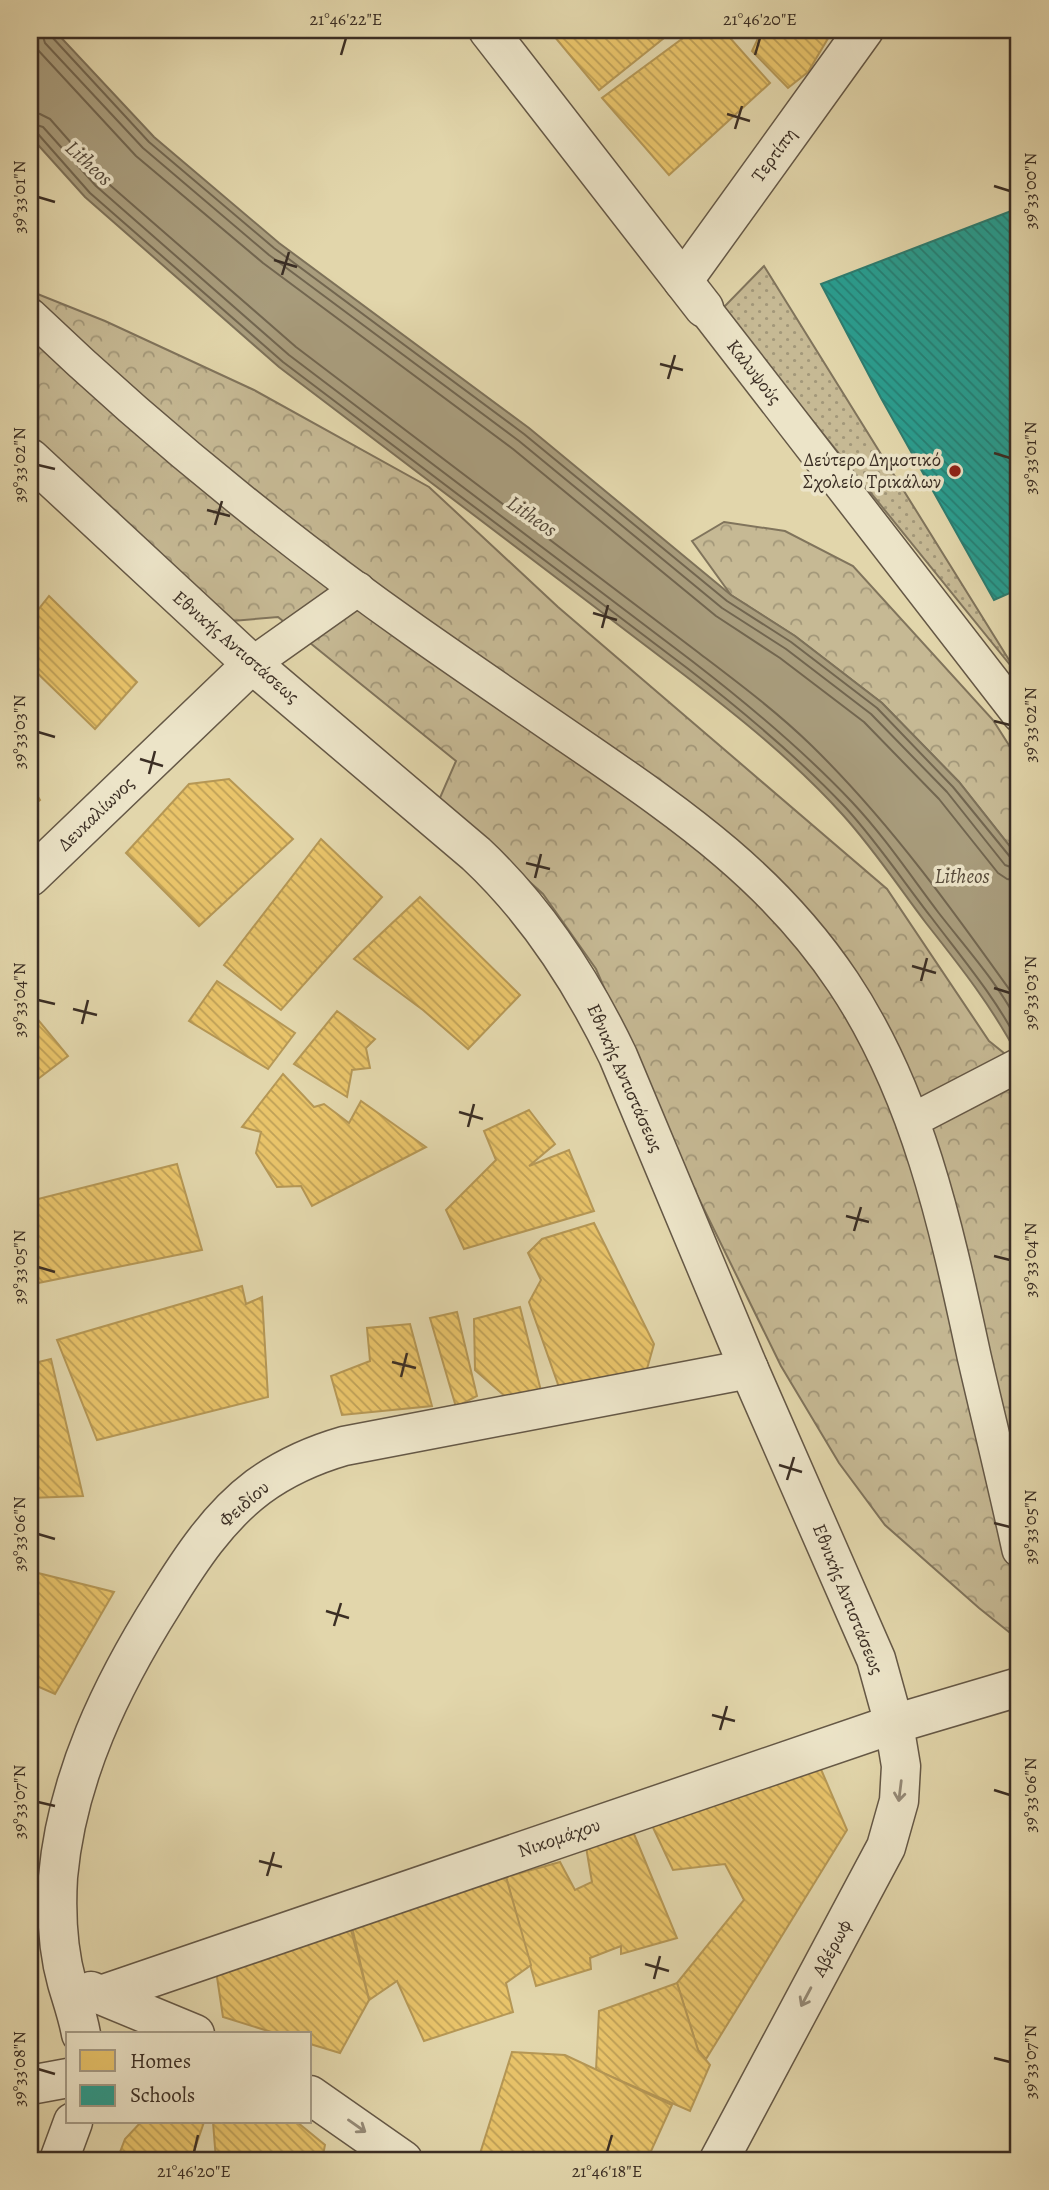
<svg xmlns="http://www.w3.org/2000/svg" width="1049" height="2190" font-family="Alegreya,serif">
  <style>
    .grass { fill: url(#grass-dots); stroke: #80745c; stroke-width: 2 }
    .forest { fill: url(#forest-crowns); stroke: #80745c; stroke-width: 2 }
    .water { fill: #a99d7d; stroke: #7d7159; stroke-width: 2 }
    .homes { fill: url(#homes-back-hatch); stroke: #b59755; stroke-width: 2 }
    .schools { fill: url(#schools-back-hatch); stroke: #2f7c6f; stroke-width: 2 }
    .lines { fill: none; stroke-linecap: round; stroke-linejoin: round }
    .shore { stroke: #726650; stroke-width: 2 }
    .pedestrian-casing { stroke: #655846; stroke-width: 36 }
    .minor-casing { stroke: #655846; stroke-width: 41 }
    .pedestrian { stroke: #ece4c8; stroke-width: 33 }
    .minor { stroke: #ece4c8; stroke-width: 38 }
    .oneway { stroke: #948976 }
    .ticks { fill: none; stroke: #3b2e24; stroke-width: 2.5 }
    .poi-dot { fill: #8f2418; stroke: #ece4c8; stroke-width: 2.5 }
    .labels { text-anchor: middle; dominant-baseline: central; stroke-width: 7; stroke-linejoin: round; paint-order: stroke }
    .street-label { font-size: 19px; fill: #3b2e24; stroke: #ece4c8 }
    .poi-label { font-size: 19px; fill: #3b2e24; stroke: #ece4c8; text-anchor: end }
    .water-label { font-size: 21px; font-style: italic; fill: #564a3a; stroke: #ece4c8 }
    .neatline { fill: none; stroke: #3b2e24; stroke-width: 2.5 }
    .ticks-label { font-size: 18px; text-anchor: middle; fill: #3b2e24 }
  </style>
  <defs>
    <pattern id="grass-dots" width="8" height="8" patternUnits="userSpaceOnUse" patternTransform="scale(1.75)"><rect width="8" height="8" fill="#c6b994"/><path d="M2 2h.1M6 6h.1" fill="none" stroke="#a29779" stroke-width="1.8" stroke-linecap="round"/></pattern>
    <pattern id="forest-crowns" width="20" height="18" patternUnits="userSpaceOnUse" patternTransform="scale(1.75)"><rect width="20" height="18" fill="#c6b994"/><path d="M2 6a3 3 0 1 1 6 0M12 15a3 3 0 1 1 6 0" fill="none" stroke="#a29779"/></pattern>
    <pattern id="homes-back-hatch" width="6" height="6" patternUnits="userSpaceOnUse" patternTransform="scale(1.75)"><rect width="6" height="6" fill="#e9c46a"/><path d="M-1 5l2 2M0 0l6 6M5-1l2 2" fill="none" stroke="#bea057"/></pattern>
    <pattern id="schools-back-hatch" width="6" height="6" patternUnits="userSpaceOnUse" patternTransform="scale(1.75)"><rect width="6" height="6" fill="#2a9d8f"/><path d="M-1 5l2 2M0 0l6 6M5-1l2 2" fill="none" stroke="#258075"/></pattern>
  </defs>
  <rect width="100%" height="100%" fill="#e2d6ab"/>
  <filter id="stains"><feTurbulence type="fractalNoise" baseFrequency=".00286" numOctaves="4"/><feColorMatrix values="0 0 0 0 .2 0 0 0 0 .09 0 0 0 0 .02 0 0 0 .5 -.17"/></filter>
  <radialGradient id="worn" r=".72"><stop offset=".6" stop-color="#630" stop-opacity="0"/><stop offset="1" stop-color="#630" stop-opacity=".3"/></radialGradient>
  <path class="grass" d="M 764,266 L 1019,676 L 722,309 Z"/>
  <g class="forest">
    <path d="M 30,291 L 105,321 L 254,390 L 429,487 L 558,607 L 887,889 L 989,1041 L 1019,1065 L 1019,1640 L 979,1608 L 885,1525 L 839,1463 L 781,1366 L 673,1146 L 596,969 L 543,894 L 439,800 L 456,761 L 278,617 L 232,621 L 30,442 Z"/>
    <path d="M 724,522 L 785,531 L 853,566 L 993,720 L 1019,761 L 1019,858 L 959,782 L 882,703 L 795,636 L 731,595 L 692,541 Z"/>
  </g>
  <path class="water" d="M 30,30 L 54,30 L 154,137 L 279,243 L 529,428 L 731,595 L 795,636 L 882,703 L 959,782 L 1019,858 L 1019,1058 C 994,1009 960,966 926,923 C 898,886 873,848 842,814 C 794,761 739,717 683,674 L 279,367 L 85,197 L 30,136 Z"/>
  <g class="homes">
    <path d="M 549,30 L 674,30 L 599,90 Z"/>
    <path d="M 694,30 L 723,30 L 770,83 L 669,175 L 602,98 Z"/>
    <path d="M 762,30 L 833,30 L 808,72 L 788,88 L 752,51 Z"/>
    <path d="M 49,596 L 137,682 L 95,729 L 30,666 L 30,620 Z"/>
    <path d="M 229,779 L 293,839 L 199,926 L 126,853 L 189,784 Z"/>
    <path d="M 30,784 L 40,800 L 30,808 Z"/>
    <path d="M 321,839 L 382,897 L 281,1010 L 224,965 Z"/>
    <path d="M 420,897 L 520,995 L 468,1049 L 423,1010 L 354,959 Z"/>
    <path d="M 217,981 L 295,1033 L 268,1069 L 189,1021 Z"/>
    <path d="M 30,1010 L 68,1056 L 30,1085 Z"/>
    <path d="M 337,1011 L 375,1039 L 366,1048 L 370,1068 L 352,1070 L 347,1097 L 294,1064 Z"/>
    <path d="M 283,1074 L 314,1107 L 324,1104 L 349,1123 L 361,1101 L 426,1147 L 312,1206 L 301,1186 L 277,1187 L 256,1153 L 261,1132 L 242,1127 Z"/>
    <path d="M 529,1110 L 555,1144 L 529,1166 L 569,1150 L 594,1211 L 464,1249 L 446,1210 L 496,1160 L 484,1131 Z"/>
    <path d="M 177,1164 L 202,1250 L 38,1283 L 30,1258 L 30,1201 Z"/>
    <path d="M 594,1223 L 654,1344 L 647,1369 L 560,1390 L 529,1302 L 541,1280 L 528,1253 L 542,1239 Z"/>
    <path d="M 242,1286 L 246,1304 L 262,1297 L 268,1397 L 97,1440 L 57,1340 Z"/>
    <path d="M 520,1307 L 541,1391 L 507,1398 L 475,1370 L 474,1319 Z"/>
    <path d="M 457,1312 L 477,1396 L 456,1407 L 430,1318 Z"/>
    <path d="M 410,1324 L 432,1406 L 342,1415 L 331,1376 L 370,1361 L 367,1328 Z"/>
    <path d="M 51,1359 L 83,1496 L 30,1498 L 30,1364 Z"/>
    <path d="M 30,1571 L 114,1592 L 55,1694 L 30,1683 Z"/>
    <path d="M 820,1767 L 847,1830 L 706,2059 L 698,2050 L 677,1983 L 744,1900 L 725,1864 L 673,1870 L 649,1819 Z"/>
    <path d="M 634,1834 L 677,1938 L 621,1954 L 621,1946 L 590,1958 L 591,1969 L 536,1986 L 506,1877 L 560,1862 L 575,1890 L 592,1882 L 586,1847 Z"/>
    <path d="M 506,1877 L 531,1965 L 506,1983 L 513,2012 L 424,2041 L 397,1981 L 369,2000 L 352,1927 Z"/>
    <path d="M 348,1918 L 369,2000 L 340,2053 L 310,2044 L 310,2034 L 278,2034 L 223,2017 L 215,1964 Z"/>
    <path d="M 677,1983 L 698,2050 L 710,2065 L 690,2111 L 596,2070 L 599,2011 Z"/>
    <path d="M 512,2052 L 565,2055 L 672,2105 L 647,2160 L 478,2160 Z"/>
    <path d="M 141,2122 L 204,2122 L 191,2160 L 117,2160 L 125,2139 Z"/>
    <path d="M 213,2122 L 297,2122 L 325,2145 L 322,2160 L 216,2160 Z"/>
  </g>
  <path class="schools" d="M 1019,208 L 1019,589 L 994,600 L 881,398 L 821,284 Z"/>
  <g class="lines">
    <g class="shore">
      <path d="M 31,30 L 32,40 L 37,49 L 136,156 L 263,263 L 513,449 L 716,616 L 780,658 L 864,722 L 939,799 L 998,873 L 1007,879 L 1019,881"/>
      <path d="M 41,30 L 45,43 L 143,148 L 269,255 L 519,441 L 722,608 L 786,649 L 871,714 L 947,792 L 1005,865 L 1019,870"/>
      <path d="M 50,30 L 52,37 L 149,142 L 274,248 L 524,434 L 727,601 L 791,642 L 877,708 L 953,787 L 1011,858 L 1019,861"/>
      <path d="M 30,112 L 40,114 L 50,119 L 103,179 L 296,347 L 699,653 C 737,682 776,711 811,745 C 890,822 955,913 1019,1003"/>
      <path d="M 30,123 L 43,127 L 96,186 L 289,355 L 692,661 C 749,705 803,750 852,802 C 884,836 910,875 938,912 C 966,948 998,983 1019,1024"/>
      <path d="M 30,132 L 38,134 L 90,193 L 283,362 L 687,668 C 744,712 797,756 846,808 C 877,842 903,881 931,917 C 962,958 995,997 1019,1043"/>
    </g>
    <g class="pedestrian-casing">
      <g id="pedestrian">
        <path d="M 704,308 L 1019,715"/>
        <path d="M 30,315 C 150,430 279,535 415,631 C 472,671 529,710 586,749 C 685,817 775,880 843,982 C 918,1094 946,1226 974,1356 C 989,1421 1005,1485 1019,1550"/>
        <path d="M 252,664 L 358,589"/>
        <path d="M 913,1120 L 1019,1065"/>
      </g>
    </g>
    <g class="minor-casing">
      <g id="minor">
        <path d="M 488,30 L 704,308"/>
        <path d="M 683,281 L 864,30"/>
        <path d="M 30,458 L 252,664 L 476,854 C 537,911 582,981 618,1056 L 749,1369 L 876,1659 L 894,1724 L 901,1766 L 899,1801 L 886,1847 L 719,2160"/>
        <path d="M 30,877 L 252,664"/>
        <path d="M 91,1991 L 195,2034"/>
        <path d="M 101,1995 L 894,1724 L 1019,1687"/>
        <path d="M 81,2034 C 78,2017 72,2000 67,1983 C 58,1951 56,1911 58,1877 C 67,1777 111,1686 164,1602 C 190,1560 218,1517 258,1487 C 284,1468 313,1455 344,1446 L 749,1369"/>
        <path d="M 30,2085 L 68,2078"/>
        <path d="M 310,2095 L 403,2160"/>
        <path d="M 59,2160 L 73,2122"/>
      </g>
    </g>
    <use href="#pedestrian" class="pedestrian"/>
    <use href="#minor" class="minor"/>
  </g>
  <defs><path id="oneway-shaft" d="M-6 0H5M1.5-3L5.5 0L1.5 3" fill="none" stroke-width="1.6" stroke-linecap="round" stroke-linejoin="round" transform="scale(1.75)"/></defs>
  <g class="oneway">
    <use href="#oneway-shaft" transform="translate(900 1791) rotate(97)"/>
    <use href="#oneway-shaft" transform="translate(806 1997) rotate(118)"/>
    <use href="#oneway-shaft" transform="translate(357 2126) rotate(35)"/>
  </g>
  <path class="ticks" d="M 341,55 L 346,38M 755,55 L 760,38M 727,114 L 750,121M 735,129 L 742,106M 994,186 L 1010,191M 38,197 L 55,202M 274,260 L 297,267M 282,275 L 289,252M 660,364 L 683,370M 668,379 L 675,355M 994,453 L 1010,458M 38,465 L 55,469M 207,510 L 230,516M 215,525 L 222,501M 593,613 L 617,620M 602,628 L 608,605M 994,721 L 1010,725M 38,732 L 55,737M 140,759 L 163,766M 149,774 L 155,751M 526,863 L 550,869M 535,878 L 541,854M 912,966 L 936,973M 921,981 L 927,958M 994,988 L 1010,993M 38,1000 L 55,1004M 73,1009 L 97,1015M 82,1024 L 88,1000M 459,1112 L 483,1119M 468,1127 L 474,1104M 846,1216 L 869,1222M 854,1231 L 861,1207M 994,1256 L 1010,1260M 38,1267 L 55,1272M 392,1362 L 416,1368M 401,1377 L 407,1353M 779,1465 L 802,1472M 787,1480 L 794,1457M 994,1523 L 1010,1527M 38,1534 L 55,1539M 326,1611 L 349,1618M 334,1626 L 341,1603M 712,1715 L 735,1721M 720,1730 L 727,1706M 994,1790 L 1010,1795M 38,1802 L 55,1806M 259,1861 L 282,1867M 267,1876 L 274,1852M 645,1964 L 669,1971M 654,1979 L 660,1956M 994,2058 L 1010,2062M 38,2069 L 55,2074M 194,2152 L 198,2135M 607,2152 L 612,2135"/>
  <circle class="poi-dot" cx="955" cy="471" r="7"/>
  <g class="labels">
    <g class="street-label">
      <text transform="translate(774 155) rotate(-54)">Τερτίπη</text>
      <text transform="translate(754 372) rotate(52)">Καλυψούς</text>
      <text transform="translate(236 647) rotate(41)">Εθνικής Αντιστάσεως</text>
      <text transform="translate(96 814) rotate(-44)">Δευκαλίωνος</text>
      <text transform="translate(625 1078) rotate(66)">Εθνικής Αντιστάσεως</text>
      <text transform="translate(244 1504) rotate(-41)">Φειδίου</text>
      <text transform="translate(848 1599) rotate(68)">Εθνικής Αντιστάσεως</text>
      <text transform="translate(559 1838) rotate(-19)">Νικομάχου</text>
      <text transform="translate(832 1948) rotate(-62)">Αβέρωφ</text>
    </g>
    <g class="poi-label">
      <text x="941" y="460">Δεύτερο Δημοτικό<tspan x="941" dy="22">Σχολείο Τρικάλων</tspan></text>
    </g>
    <g class="water-label">
      <text transform="translate(89 163) rotate(43)">Litheos</text>
      <text transform="translate(532 516) rotate(35)">Litheos</text>
      <text x="962" y="876">Litheos</text>
    </g>
  </g>
  <rect width="1049" height="2190" fill="none" stroke="#e2d6ab" stroke-width="77"/>
  <rect x="66" y="2032" width="245" height="91" fill="#ece4c8" stroke="#a59b86" stroke-width="2"/>
  <rect x="80" y="2050" width="35" height="21" fill="#e9c46a" stroke="#a59b86" stroke-width="2"/>
  <text x="130" y="2068" font-size="21" fill="#3b2e24">Homes</text>
  <rect x="80" y="2085" width="35" height="21" fill="#2a9d8f" stroke="#a59b86" stroke-width="2"/>
  <text x="130" y="2102" font-size="21" fill="#3b2e24">Schools</text>
  <rect x="38" y="38" width="972" height="2114" class="neatline"/>
  <g class="ticks-label">
    <text x="346" y="25">21°46'22"E</text>
    <text x="760" y="25">21°46'20"E</text>
    <text transform="translate(1030 191) rotate(-90)" y="6">39°33'00"N</text>
    <text transform="translate(19 197) rotate(-90)" y="6">39°33'01"N</text>
    <text transform="translate(1030 458) rotate(-90)" y="6">39°33'01"N</text>
    <text transform="translate(19 465) rotate(-90)" y="6">39°33'02"N</text>
    <text transform="translate(1030 725) rotate(-90)" y="6">39°33'02"N</text>
    <text transform="translate(19 732) rotate(-90)" y="6">39°33'03"N</text>
    <text transform="translate(1030 993) rotate(-90)" y="6">39°33'03"N</text>
    <text transform="translate(19 1000) rotate(-90)" y="6">39°33'04"N</text>
    <text transform="translate(1030 1260) rotate(-90)" y="6">39°33'04"N</text>
    <text transform="translate(19 1267) rotate(-90)" y="6">39°33'05"N</text>
    <text transform="translate(1030 1527) rotate(-90)" y="6">39°33'05"N</text>
    <text transform="translate(19 1534) rotate(-90)" y="6">39°33'06"N</text>
    <text transform="translate(1030 1795) rotate(-90)" y="6">39°33'06"N</text>
    <text transform="translate(19 1802) rotate(-90)" y="6">39°33'07"N</text>
    <text transform="translate(1030 2062) rotate(-90)" y="6">39°33'07"N</text>
    <text transform="translate(19 2069) rotate(-90)" y="6">39°33'08"N</text>
    <text x="194" y="2177">21°46'20"E</text>
    <text x="607" y="2177">21°46'18"E</text>
  </g>
  <rect width="100%" height="100%" filter="url(#stains)"/>
  <rect width="100%" height="100%" fill="url(#worn)"/>
</svg>
